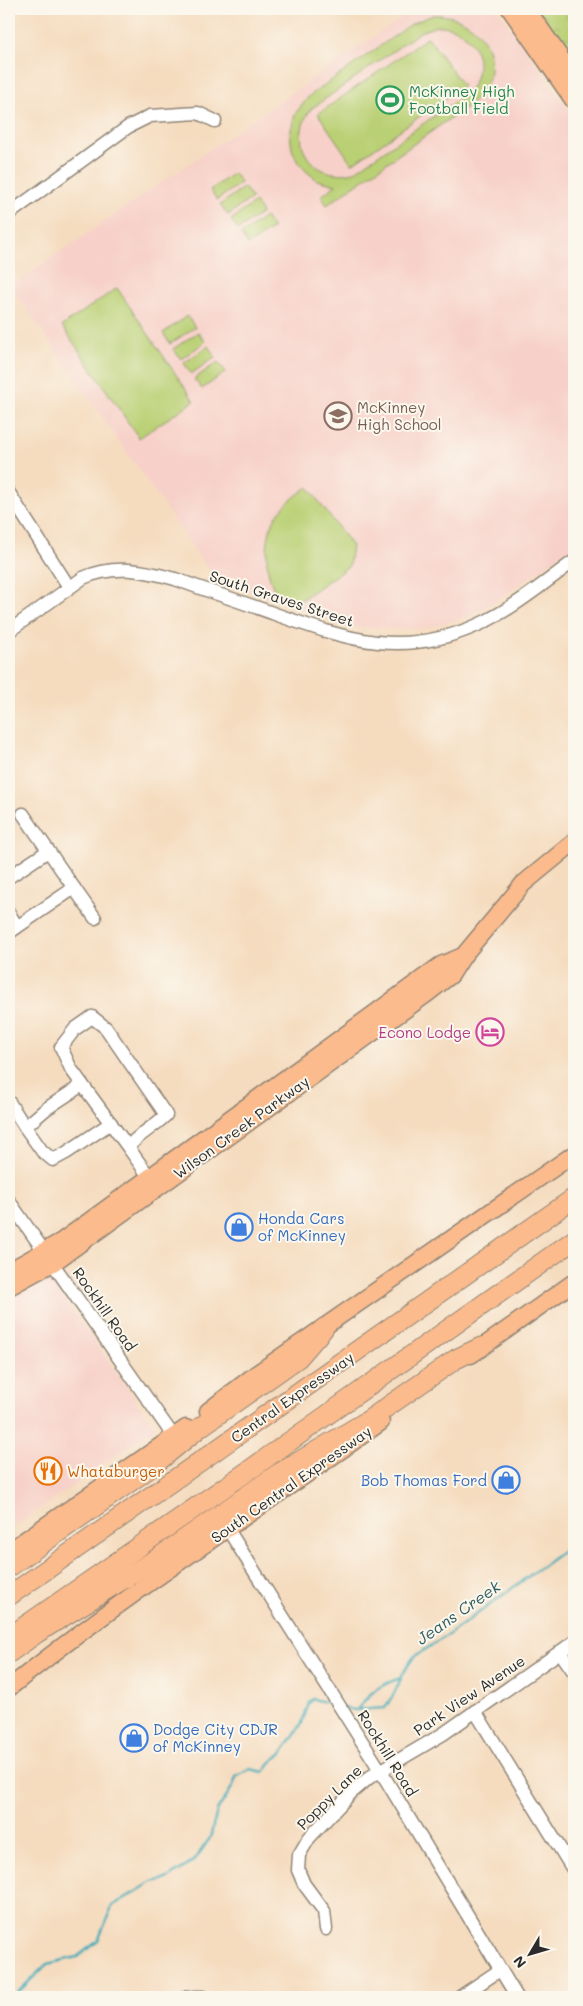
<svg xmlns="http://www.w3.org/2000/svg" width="583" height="2006" font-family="Mali,sans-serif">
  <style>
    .built { fill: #f7d1c9 }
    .park { fill: url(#park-crowns); stroke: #727e50 }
    .garden { fill: #bad074; stroke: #727e50; fill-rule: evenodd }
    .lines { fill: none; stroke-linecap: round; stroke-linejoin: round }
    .stream { stroke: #3babb8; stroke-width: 2.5 }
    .minor-casing { stroke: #908475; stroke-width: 15 }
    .major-casing { stroke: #908475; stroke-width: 19 }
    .highway-casing { stroke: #908475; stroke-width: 21 }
    .minor { stroke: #fff; stroke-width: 12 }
    .major { stroke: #fbbb8d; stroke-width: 16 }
    .highway { stroke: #fbbb8d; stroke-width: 19 }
    .labels { text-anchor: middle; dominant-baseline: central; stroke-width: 4; stroke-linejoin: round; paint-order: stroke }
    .leisure-label { font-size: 15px; fill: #27864d; stroke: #fbf7ec; text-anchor: start }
    .education-label { font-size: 15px; fill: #785e54; stroke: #fbf7ec; text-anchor: start }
    .street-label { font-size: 15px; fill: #2b2b2b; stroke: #fbf7ec }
    .hotel-label { font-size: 15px; fill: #b23c85; stroke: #fbf7ec; text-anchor: end }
    .shop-label { font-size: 15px; fill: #366cbe; stroke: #fbf7ec; text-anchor: start }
    .food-label { font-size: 15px; fill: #c56008; stroke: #fbf7ec; text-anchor: start }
    .water-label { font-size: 16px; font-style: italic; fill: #315e63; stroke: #fbf7ec }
  </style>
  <defs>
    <pattern id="park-crowns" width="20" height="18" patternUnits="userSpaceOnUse" patternTransform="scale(1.25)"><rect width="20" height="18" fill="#bad074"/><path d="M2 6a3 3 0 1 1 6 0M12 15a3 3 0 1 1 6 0" fill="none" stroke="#a0b365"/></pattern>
  </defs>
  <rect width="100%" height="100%" fill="#fbf7ec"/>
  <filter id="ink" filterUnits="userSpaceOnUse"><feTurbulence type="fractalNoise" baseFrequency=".02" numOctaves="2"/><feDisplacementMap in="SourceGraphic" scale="10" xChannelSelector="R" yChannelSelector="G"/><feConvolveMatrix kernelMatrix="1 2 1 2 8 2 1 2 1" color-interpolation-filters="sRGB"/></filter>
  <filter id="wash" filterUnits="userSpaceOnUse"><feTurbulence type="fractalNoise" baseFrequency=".0096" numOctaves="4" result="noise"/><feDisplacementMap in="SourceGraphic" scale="20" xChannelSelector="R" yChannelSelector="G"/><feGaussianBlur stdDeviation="1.12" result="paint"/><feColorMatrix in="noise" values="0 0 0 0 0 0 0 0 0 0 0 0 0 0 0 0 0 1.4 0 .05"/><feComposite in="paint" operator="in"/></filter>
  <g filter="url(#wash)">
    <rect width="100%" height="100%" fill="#f5dcbf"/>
    <g class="built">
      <path d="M 414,9 L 497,9 L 574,117 L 574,545 L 505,595 L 470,616 L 425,628 L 404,629 L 357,627 L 309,612 L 213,576 L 11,286 Z"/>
      <path d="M 45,1270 L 155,1428 L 9,1530 L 9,1295 Z"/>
    </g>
    <path class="park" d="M 537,9 L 574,9 L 574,62 Z"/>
    <g class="garden">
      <path d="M 433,15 C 476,13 506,54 482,92 C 477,100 469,105 462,110 L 327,205 L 321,196 L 336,185 L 317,180 L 306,171 L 297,161 L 292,149 L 290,134 L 295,114 L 309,96 L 413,23 ZM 437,26 C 474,25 491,66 467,93 L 354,172 C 313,182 286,144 311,109 L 420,32 Z"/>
      <path d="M 428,37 L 463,86 L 352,164 L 318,114 Z"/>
      <path d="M 234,173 L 241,183 L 217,200 L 210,190 Z"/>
      <path d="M 244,187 L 252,198 L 228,215 L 220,205 Z"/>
      <path d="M 255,202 L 262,213 L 238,230 L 231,220 Z"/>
      <path d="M 265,217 L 273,228 L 248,245 L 241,234 Z"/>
      <path d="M 117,288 L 194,401 L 139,438 L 62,326 Z"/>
      <path d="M 187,316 L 195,327 L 170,344 L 163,333 Z"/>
      <path d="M 198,332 L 205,342 L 181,359 L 173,349 Z"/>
      <path d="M 208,346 L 215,357 L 191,374 L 184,363 Z"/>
      <path d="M 218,362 L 226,372 L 202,389 L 194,379 Z"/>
      <path d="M 308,487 L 352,546 L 349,566 L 295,604 C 291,602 284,601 281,598 C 263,582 264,540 274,520 C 282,506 295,496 308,487 Z"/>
    </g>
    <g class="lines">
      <g class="stream">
        <path d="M 345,1708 L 355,1710 L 385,1708 C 398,1692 401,1670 415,1656 L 451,1633 L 574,1543"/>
        <path d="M 357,1710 C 370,1692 379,1685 401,1678"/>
        <path d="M 13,1997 L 47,1964 L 77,1957 L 98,1941 L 112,1906 L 152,1882 L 166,1879 L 193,1862 L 210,1838 L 217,1811 L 233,1786 L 236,1777 L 250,1769 L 264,1772 L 273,1760 L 281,1755 L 302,1723 L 309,1703 L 313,1699 L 333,1704"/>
      </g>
    </g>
  </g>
  <g filter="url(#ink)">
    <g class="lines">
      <g class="minor-casing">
        <g id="minor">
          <path d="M 9,214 L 128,127 L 150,116 L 198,113 L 215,121"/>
          <path d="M 9,493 L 69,587"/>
          <path d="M 9,631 L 83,578 C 114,564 143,570 175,579 C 208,591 242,602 275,614 C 348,640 404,659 480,624 C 514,608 544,583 574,561"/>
          <path d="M 23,814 L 74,888"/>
          <path d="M 9,877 L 48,851"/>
          <path d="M 9,913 L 17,927 L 9,933"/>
          <path d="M 17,927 L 74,888 L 95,918"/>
          <path d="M 82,1085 L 46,1109 L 25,1127 L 42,1151 L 53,1160 L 66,1153 L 111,1123"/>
          <path d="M 9,1102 L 25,1127"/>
          <path d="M 128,1147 L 71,1069 L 61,1047 L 75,1029 L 92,1017 L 106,1028 L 166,1115 C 154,1127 139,1134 128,1147 L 150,1178"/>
          <path d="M 9,1201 L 174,1437"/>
          <path d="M 227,1528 L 380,1770 L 517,1997"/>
          <path d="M 560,1652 L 574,1672"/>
          <path d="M 475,1711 L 574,1871"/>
          <path d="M 326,1929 L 324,1911 L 304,1884 L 298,1870 L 299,1855 L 309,1838 L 351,1793 L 370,1777 L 443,1734 L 574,1642"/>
          <path d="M 186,1997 L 203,1997"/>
          <path d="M 460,1997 L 500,1970"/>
        </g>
      </g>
      <g class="major-casing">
        <g id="major">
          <path d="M 510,9 L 574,101"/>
          <path d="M 527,9 L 574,77"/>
          <path d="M 9,1271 L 62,1241 L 441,965 L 463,956"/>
          <path d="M 9,1287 L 53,1263 L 428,993 L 451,975 L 463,956 L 523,884 L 574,842"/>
          <path d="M 471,1355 L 574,1282"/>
          <path d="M 208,1411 L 256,1374 L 574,1154"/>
          <path d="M 9,1551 L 186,1428"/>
          <path d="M 9,1688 C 128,1592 257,1511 381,1422"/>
        </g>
      </g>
      <g class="highway-casing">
        <g id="highway">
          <path d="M 9,1567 L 150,1468 L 199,1428 L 298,1358 L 324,1328"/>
          <path d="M 9,1596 L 574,1198"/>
          <path d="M 9,1637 L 248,1471 L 574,1240"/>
          <path d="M 9,1653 L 37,1633 L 156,1559 L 276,1475 L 367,1421 L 456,1359 L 481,1347"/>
        </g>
      </g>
      <use href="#minor" class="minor"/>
      <use href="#major" class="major"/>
      <use href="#highway" class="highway"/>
    </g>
  </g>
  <defs>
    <g id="stadium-ring" transform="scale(1.4375)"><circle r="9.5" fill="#fbf7ec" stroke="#2e9e5b" stroke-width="1.5"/><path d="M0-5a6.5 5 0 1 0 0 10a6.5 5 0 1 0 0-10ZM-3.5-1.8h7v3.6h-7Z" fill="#2e9e5b"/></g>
    <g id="school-ring" transform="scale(1.4375)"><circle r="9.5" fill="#fbf7ec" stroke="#8d6e63" stroke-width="1.5"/><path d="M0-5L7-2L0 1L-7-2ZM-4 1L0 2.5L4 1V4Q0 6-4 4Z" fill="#8d6e63"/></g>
    <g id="hotel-ring" transform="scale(1.4375)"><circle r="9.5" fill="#fbf7ec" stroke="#d1479c" stroke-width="1.5"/><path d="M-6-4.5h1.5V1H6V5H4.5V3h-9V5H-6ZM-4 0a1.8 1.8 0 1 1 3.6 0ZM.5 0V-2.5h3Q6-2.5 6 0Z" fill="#d1479c"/></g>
    <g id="shop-ring" transform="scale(1.4375)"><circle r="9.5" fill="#fbf7ec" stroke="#3f7fe0" stroke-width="1.5"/><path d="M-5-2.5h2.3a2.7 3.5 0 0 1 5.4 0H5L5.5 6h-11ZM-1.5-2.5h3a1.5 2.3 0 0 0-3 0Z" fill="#3f7fe0"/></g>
    <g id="restaurant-ring" transform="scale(1.4375)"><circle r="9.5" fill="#fbf7ec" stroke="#e8710a" stroke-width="1.5"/><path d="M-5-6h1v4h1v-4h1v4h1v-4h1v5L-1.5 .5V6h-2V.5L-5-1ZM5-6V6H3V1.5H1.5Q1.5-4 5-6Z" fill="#e8710a"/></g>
  </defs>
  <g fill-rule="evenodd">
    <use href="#stadium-ring" x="390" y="100"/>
    <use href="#school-ring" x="338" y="416"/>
    <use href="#hotel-ring" x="490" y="1032"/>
    <use href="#shop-ring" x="239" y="1227"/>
    <use href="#restaurant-ring" x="48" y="1471"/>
    <use href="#shop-ring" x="506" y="1480"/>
    <use href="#shop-ring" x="134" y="1738"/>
  </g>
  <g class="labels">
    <g class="leisure-label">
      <text x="409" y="91">McKinney High<tspan x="409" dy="17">Football Field</tspan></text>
    </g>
    <g class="education-label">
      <text x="357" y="407">McKinney<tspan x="357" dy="17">High School</tspan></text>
    </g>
    <g class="street-label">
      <text transform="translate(282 598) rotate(18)">South Graves Street</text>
      <text transform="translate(241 1127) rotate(-36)">Wilson Creek Parkway</text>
      <text transform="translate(105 1309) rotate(55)">Rockhill Road</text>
      <text transform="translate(292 1397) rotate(-35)">Central Expressway</text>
      <text transform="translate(291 1484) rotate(-35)">South Central Expressway</text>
      <text transform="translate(469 1695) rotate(-34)">Park View Avenue</text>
      <text transform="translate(388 1753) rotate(58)">Rockhill Road</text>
      <text transform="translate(329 1797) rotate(-45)">Poppy Lane</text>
    </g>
    <g class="hotel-label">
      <text x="471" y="1032">Econo Lodge</text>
    </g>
    <g class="shop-label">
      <text x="258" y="1218">Honda Cars<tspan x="258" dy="17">of McKinney</tspan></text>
      <text x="487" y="1480" text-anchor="end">Bob Thomas Ford</text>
      <text x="153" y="1729">Dodge City CDJR<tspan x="153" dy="17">of McKinney</tspan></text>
    </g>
    <g class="food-label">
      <text x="67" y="1471">Whataburger</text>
    </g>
    <g class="water-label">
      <text transform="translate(458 1612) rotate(-35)">Jeans Creek</text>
    </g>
  </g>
  <rect width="583" height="2006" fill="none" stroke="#fbf7ec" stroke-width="30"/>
  <g transform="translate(530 1954) rotate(232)" stroke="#fbf7ec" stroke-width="4" paint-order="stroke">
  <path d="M0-4L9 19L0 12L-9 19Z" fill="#2b2b2b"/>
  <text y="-8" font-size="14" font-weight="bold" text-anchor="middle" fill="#2b2b2b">N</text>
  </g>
</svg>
